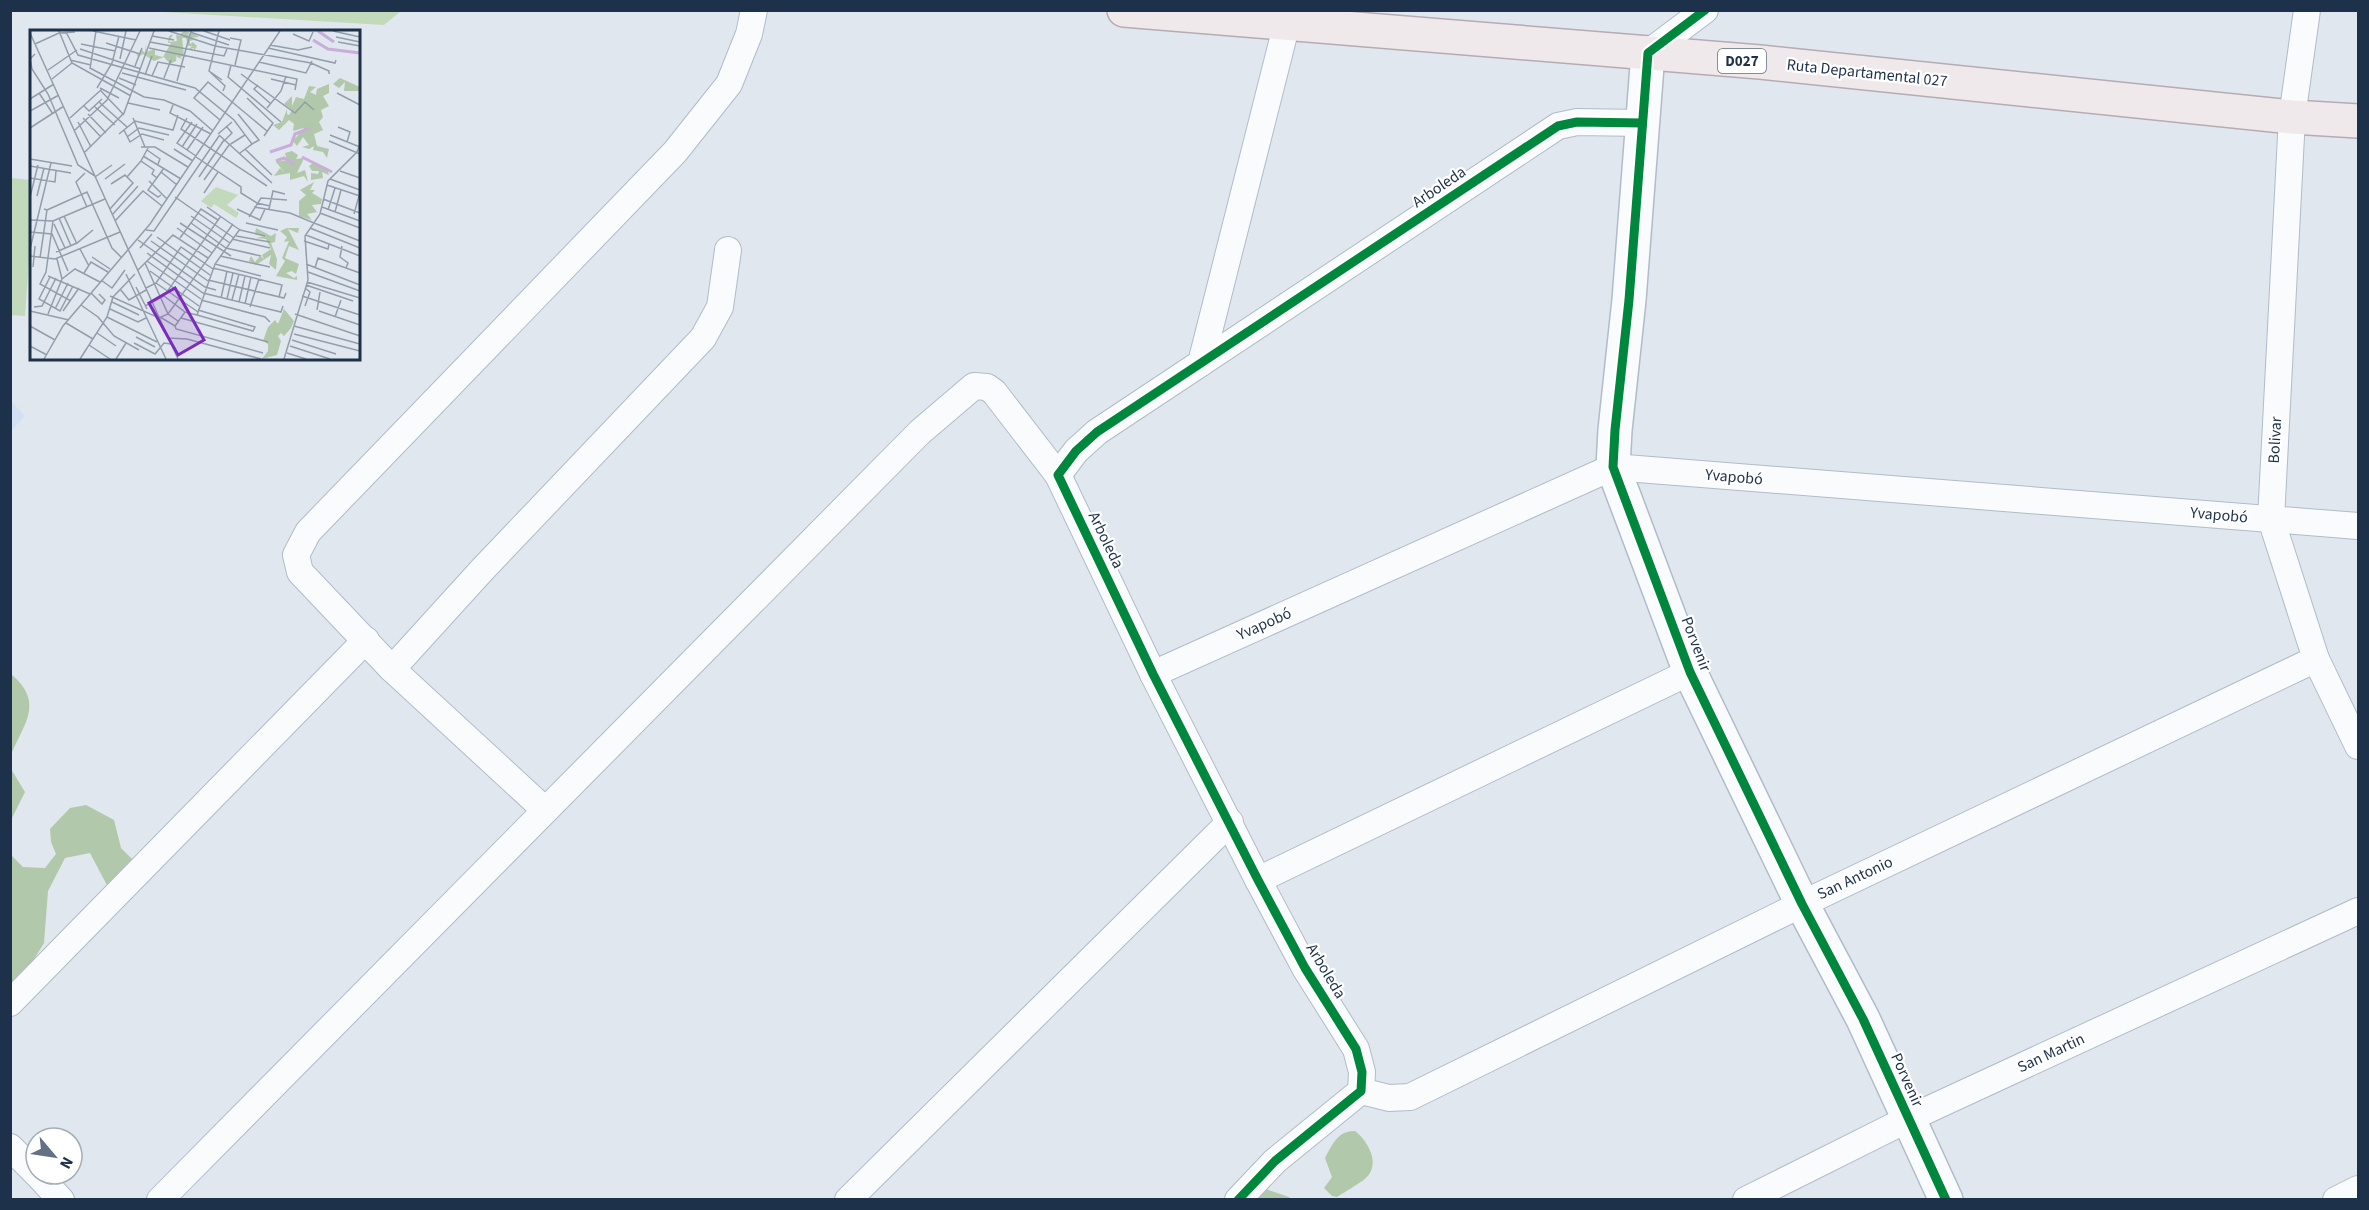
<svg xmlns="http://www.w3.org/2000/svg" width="2369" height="1210" font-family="'Source Sans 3',sans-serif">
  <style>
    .built { fill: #d2e1f4 }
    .green { fill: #c2d9bc }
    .forest { fill: #b1c8aa }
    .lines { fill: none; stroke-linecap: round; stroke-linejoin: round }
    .street-casing { stroke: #b0bcca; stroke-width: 28 }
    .secondary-casing { stroke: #b0bcca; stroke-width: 36 }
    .primary-casing { stroke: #b6abb2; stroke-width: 36 }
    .street { stroke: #fafbfc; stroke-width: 26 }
    .secondary { stroke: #fafbfc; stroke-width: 33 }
    .primary { stroke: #f0e9eb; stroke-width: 33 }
    .cycleway-casing { stroke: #fff; stroke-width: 13 }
    .cycleway { stroke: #00873e; stroke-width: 9 }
    .labels { text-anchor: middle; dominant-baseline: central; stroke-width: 4.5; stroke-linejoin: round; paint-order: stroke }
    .shield { fill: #fff; stroke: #616f80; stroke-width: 1.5 }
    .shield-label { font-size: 15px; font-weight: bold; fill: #1d314a }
    .street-label { font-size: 16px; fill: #1d314a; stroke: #fff }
    .inset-river { fill: none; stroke: #c8aed9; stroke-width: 3 }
    .inset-road { fill: none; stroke: #939eac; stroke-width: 1.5 }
    .view { fill: #7b2cbf; fill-opacity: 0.15; stroke: #7b2cbf; stroke-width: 3 }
    .inset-edge { fill: none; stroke: #1d314a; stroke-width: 3 }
  </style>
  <rect width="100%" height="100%" fill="#e1e7ee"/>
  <path class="built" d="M 11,401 L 25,416 L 11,431 L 10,431 Z"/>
  <g class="green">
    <path d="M 146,11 L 401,11 L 384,25 Z"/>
    <path d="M 11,178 L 31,180 L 31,232 L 25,316 L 11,315 Z"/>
  </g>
  <g class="forest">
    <path d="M 11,674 C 45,703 24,723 11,755 Z"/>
    <path d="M 11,769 L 25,792 L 11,820 Z"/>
    <path d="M 86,805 L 114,820 L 121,848 L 133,860 L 109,889 L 90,853 L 65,858 L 48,891 L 44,943 L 11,996 L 11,855 L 23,867 L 45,868 L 56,854 L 51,842 L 50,829 L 70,808 Z"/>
    <path d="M 1355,1131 C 1368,1141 1381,1164 1366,1178 C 1362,1182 1343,1193 1337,1197 L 1332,1196 L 1324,1188 L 1332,1177 L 1325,1158 C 1332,1145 1338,1130 1355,1131 Z"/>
    <path d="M 1260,1187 L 1289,1197 L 1290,1199 L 1250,1200 Z"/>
  </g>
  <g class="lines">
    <g class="street-casing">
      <g id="street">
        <path d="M 2307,10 L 2292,117 L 2271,519 L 2316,659 L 2358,746"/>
        <path d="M 1648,53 L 1705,10"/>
        <path d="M 1201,363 L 1287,23"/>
        <path d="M 392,669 L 482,570 L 703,338 L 720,307 L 728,250"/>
        <path d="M 1153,674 L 1613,467 L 2358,526"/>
        <path d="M 545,810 L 392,669 L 300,572 L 296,555 L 308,532 L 675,152 L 729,84 L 749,34 L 754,10"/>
        <path d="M 1258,880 L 1690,672"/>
        <path d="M 10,1003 L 366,640"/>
        <path d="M 1361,1091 L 1389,1098 L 1410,1097 L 1802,904 L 2316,659"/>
        <path d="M 10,1147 L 36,1173"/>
        <path d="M 37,1174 L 61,1200"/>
        <path d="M 160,1200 L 920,432 L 974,386 L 987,387 L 994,392 L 1058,475"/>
        <path d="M 848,1200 L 1230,822"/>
        <path d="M 1238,1200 L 1275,1161 L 1361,1091 L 1362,1072 L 1356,1049 L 1305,968 L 1258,880 L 1153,674 L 1058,475 L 1076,451 L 1097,432 L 1558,126 L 1577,122 L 1642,123"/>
        <path d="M 1746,1200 L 1908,1119 L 2358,911"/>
        <path d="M 2336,1200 L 2358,1189"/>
      </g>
    </g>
    <g class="secondary-casing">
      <path id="secondary" d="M 1648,53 L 1629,300 L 1615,430 L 1613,467 L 1690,672 L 1802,904 L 1863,1019 L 1946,1200"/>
    </g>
    <g class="primary-casing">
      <path id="primary" d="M 1124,10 L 1760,62 L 2292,117 L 2358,121"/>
    </g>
    <use href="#street" class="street"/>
    <use href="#secondary" class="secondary"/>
    <use href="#primary" class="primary"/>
    <g class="cycleway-casing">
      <g id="cycleway">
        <path d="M 1705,10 L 1648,53 L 1629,300 L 1615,430 L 1613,467 L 1690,672 L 1802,904 L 1863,1019 L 1946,1200"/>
        <path d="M 1238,1200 L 1275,1161 L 1361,1091 L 1362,1072 L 1356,1049 L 1305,968 L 1258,880 L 1153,674 L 1058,475 L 1076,451 L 1097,432 L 1558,126 L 1577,122 L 1642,123"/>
      </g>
    </g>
    <use href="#cycleway" class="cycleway"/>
  </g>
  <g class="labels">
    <rect class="shield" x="1718" y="49" width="48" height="24" rx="4.5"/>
    <g class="shield-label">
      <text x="1742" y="61">D027</text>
    </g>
    <g class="street-label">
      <text transform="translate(1867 73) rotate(6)">Ruta Departamental 027</text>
      <text transform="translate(1439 187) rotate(-34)">Arboleda</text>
      <text transform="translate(2275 440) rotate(-87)">Bolivar</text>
      <text transform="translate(1734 477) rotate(5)">Yvapobó</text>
      <text transform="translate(2219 515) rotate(5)">Yvapobó</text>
      <text transform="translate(1106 540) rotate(64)">Arboleda</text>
      <text transform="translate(1264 624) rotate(-24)">Yvapobó</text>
      <text transform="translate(1696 644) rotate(69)">Porvenir</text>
      <text transform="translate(1855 878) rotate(-25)">San Antonio</text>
      <text transform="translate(1326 971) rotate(59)">Arboleda</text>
      <text transform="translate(2051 1053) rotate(-25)">San Martin</text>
      <text transform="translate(1907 1080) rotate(66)">Porvenir</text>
    </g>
  </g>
  <g transform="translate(30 30)">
    <rect width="330" height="330" fill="#e1e7ee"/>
    <path d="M 186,157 L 208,165 L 197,175 L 209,183 L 206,188 L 184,174 L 181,178 L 171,171 Z" fill="#c2d9bc"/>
    <path d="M 154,1 L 159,2 L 158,6 L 161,2 L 169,7 L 159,8 L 164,10 L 160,11 L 160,14 L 163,12 L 167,16 L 164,21 L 164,18 L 158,20 L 162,16 L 158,16 L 156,8 L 152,8 L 154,26 L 150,27 L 154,30 L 147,27 L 147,22 L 146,31 L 140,34 L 134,27 L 124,31 L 113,24 L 108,27 L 106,23 L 109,25 L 111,19 L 115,23 L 116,14 L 116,22 L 125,19 L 125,25 L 133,27 L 141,13 L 138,13 L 139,6 L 143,4 L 139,12 L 147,11 L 146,5 L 156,7 L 150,4 ZM 310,48 L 330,57 L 330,61 L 314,61 L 315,52 L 309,58 L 303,54 ZM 299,54 L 299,63 L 293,66 L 299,76 L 291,80 L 293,87 L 289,92 L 293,100 L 284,104 L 287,116 L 299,119 L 297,128 L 293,122 L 283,120 L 284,116 L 279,119 L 272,117 L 279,115 L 273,107 L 267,116 L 263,111 L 274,98 L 263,101 L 264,94 L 259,90 L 249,100 L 243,95 L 252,92 L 257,79 L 257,84 L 259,85 L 262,80 L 254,74 L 262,66 L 262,76 L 266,67 L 274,69 L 279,56 L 286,57 L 280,62 L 286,65 L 287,59 ZM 262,121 L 268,125 L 266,129 L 274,128 L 267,143 L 275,140 L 278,152 L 274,146 L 260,150 L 260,143 L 244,146 L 250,138 L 255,143 L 246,132 L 257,130 L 255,123 ZM 283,133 L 297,138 L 299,145 L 292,142 L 293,148 L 281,150 L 281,143 L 288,144 L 289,141 L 282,141 L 279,136 ZM 284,152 L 280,160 L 285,160 L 282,163 L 292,169 L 291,174 L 282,175 L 287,182 L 277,184 L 282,190 L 269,186 L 269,171 L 276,165 L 270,160 ZM 226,198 L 241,206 L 246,203 L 245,212 L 241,213 L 247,229 L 246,240 L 239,234 L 241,225 L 226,235 L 219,231 L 221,226 L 225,232 L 230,226 L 234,229 L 232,225 L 241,219 L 236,209 L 226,208 L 235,206 L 225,204 ZM 257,198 L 269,198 L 268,203 L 258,199 L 269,220 L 259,216 L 255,228 L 269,234 L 266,244 L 262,241 L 256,243 L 264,248 L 267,246 L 267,250 L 246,246 L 255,231 L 252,228 L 259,211 L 254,212 L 257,207 L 250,201 ZM 254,279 L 264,291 L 261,298 L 254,306 L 251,303 L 248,306 L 251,311 L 247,325 L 232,329 L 238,321 L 238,314 L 233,311 L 238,297 L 245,290 L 248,294 Z" fill="#b1c8aa"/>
    <path class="inset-river" d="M 288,1 L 304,12M 283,10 L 298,19 L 330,23M 240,122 L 261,115 L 265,104 L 280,98M 272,127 L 302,142M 246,131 L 254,128 L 265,135"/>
    <path class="inset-road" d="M 29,1 L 42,33 L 101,66M 63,1 L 106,10M 139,1 L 185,16 L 281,33M 174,1 L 200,10M 189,1 L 179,41 L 192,50M 303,1 L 330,7M 36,2 L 48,25 L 165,58 L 204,90 L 222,114 L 210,123M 160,2 L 199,15M 0,3 L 148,329M 263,4 L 279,11 L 283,2M 122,6 L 144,10M 306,7 L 330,12M 200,8 L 211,10 L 205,35M 120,12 L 194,26 L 197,19M 308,12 L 330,16M 76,13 L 110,24M 5,14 L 29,3 L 45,2M 51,14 L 85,21M 240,15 L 268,20 L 282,17M 119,18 L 267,49 L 265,60M 238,18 L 305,33 L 306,30M 50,19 L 111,39M 5,24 L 0,29 L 2,39 L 18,64 L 48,135 L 65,146M 90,29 L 96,1M 40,30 L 61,35M 229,32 L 276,43 L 282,31M 281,33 L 299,41 L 299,44M 201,35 L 198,47 L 251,92M 105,36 L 112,18M 60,38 L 114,67 L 134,70 L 160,81 L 183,101M 60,39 L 66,1M 18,40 L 47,20M 180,42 L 195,56 L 193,61M 92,43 L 156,60M 211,44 L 265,83 L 275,72 L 284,80M 115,45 L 122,26M 122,46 L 128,32 L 155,37M 89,48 L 106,55M 134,48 L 141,30M 22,49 L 42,33M 241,49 L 266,55M 147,51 L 161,1M 228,55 L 224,59 L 241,74M 67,58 L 82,33 L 89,6M 70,58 L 89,68M 71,61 L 94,85M 9,63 L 23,84M 307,63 L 330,75M 217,68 L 243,93 L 234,106M 0,69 L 24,54M 69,72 L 97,97M 98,73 L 130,80M 143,75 L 140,83 L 181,104M 54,76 L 59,81 L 72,69M 64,76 L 85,95M 237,78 L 251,61 L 256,46M 0,81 L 29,65M 58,84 L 76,103M 208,84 L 229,110 L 222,114M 40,88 L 72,59M 53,88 L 71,107M 103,88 L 115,117M 157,88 L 151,99 L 237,156M 190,90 L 164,68 L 178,52 L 237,101M 48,92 L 61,117M 162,92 L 147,113 L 166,126M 308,97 L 320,102 L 317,112M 0,98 L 34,76M 45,100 L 77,70 L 110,1M 94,100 L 100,112 L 112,104 L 134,110M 89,104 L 105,91 L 143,100 L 148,85M 188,104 L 202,92M 189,105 L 242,153M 300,105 L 330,117M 97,107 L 109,98 L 139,105M 194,111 L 202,103 L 196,96M 299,111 L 330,124M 111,117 L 125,117 L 158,137M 152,117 L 167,94M 118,118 L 111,131 L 124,140 L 122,144 L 127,148M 144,119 L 163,131M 215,119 L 242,145M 117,120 L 130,129 L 128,134M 157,120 L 173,97M 55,122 L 94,83 L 124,1M 113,126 L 151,149M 166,127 L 211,157 L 211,163 L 227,173 L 240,176M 0,129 L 42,136M 0,136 L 41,143M 310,141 L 330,148M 131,142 L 147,155M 55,143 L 46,152 L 57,177M 65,147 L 82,135M 97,147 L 111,131M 169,147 L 194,110M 0,148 L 25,152 L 26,141M 75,149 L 95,134M 300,149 L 330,160M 174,150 L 199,115 L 215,105M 119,151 L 137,169M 297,155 L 330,166M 174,163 L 188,142M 131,165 L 128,167 L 118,160 L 134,138M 7,166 L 14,138M 0,167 L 8,135M 145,167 L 204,208M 293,169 L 330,183M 177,177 L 210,200M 224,177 L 260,183 L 284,193M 292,177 L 330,191M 80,179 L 103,153 L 95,145 L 81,154M 207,179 L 230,190 L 235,179M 239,179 L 243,161 L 255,164M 17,180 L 57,162 L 82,218 L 91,227M 298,180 L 305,158M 305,182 L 311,160M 290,183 L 330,198M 324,184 L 329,166M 82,185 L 108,156M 34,186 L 47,214M 161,186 L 200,213M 219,187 L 231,168 L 257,170M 29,188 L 41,216M 0,190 L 23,191 L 75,169M 23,191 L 16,242 L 10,254 L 41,271M 85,191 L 113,161 L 132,176M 150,193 L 201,226M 161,193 L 196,218 L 231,226M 216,193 L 248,200M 284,193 L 330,211M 24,194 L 35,218M 147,198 L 182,223M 280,198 L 330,218M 116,200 L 124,201 L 189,106M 210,200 L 235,206M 0,202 L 22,204 L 38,241M 276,205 L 330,226M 206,206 L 240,212M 127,207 L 180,245M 150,208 L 171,179 L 188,190M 202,209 L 240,218M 108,210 L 175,257 L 186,260M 121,211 L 178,251M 274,211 L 298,219 L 299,214M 312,216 L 310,227 L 318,233 L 316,238M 110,218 L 122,204M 0,219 L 21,133M 50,219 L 59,236M 26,222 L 47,213 L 63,200M 117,223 L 173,263 L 251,282 L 253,276M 0,226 L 25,229 L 90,202M 190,226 L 240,237M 62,227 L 80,239M 10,228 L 17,180 L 14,179M 27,229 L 32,249M 117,231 L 171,269M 115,233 L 138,284 L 148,291M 185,234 L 231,246M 276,234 L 330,255M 3,237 L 5,216M 183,238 L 252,255 L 249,267M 285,238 L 288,228 L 330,243M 108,240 L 143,205 L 178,228M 120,241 L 169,276M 278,242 L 330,261M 54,243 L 61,232 L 78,242M 96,244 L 136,329M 18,246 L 60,264M 20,247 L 9,269 L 30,281 L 43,256M 71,250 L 82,258 L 95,240M 178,250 L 254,268 L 256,263M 277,252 L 330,268M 126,253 L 168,282M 276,255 L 323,271M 106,257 L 117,279M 116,258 L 126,253 L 151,217 L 183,239M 275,258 L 280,262 L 275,276M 90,259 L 99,270 L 116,260M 61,263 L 72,274 L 75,270 L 69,264M 80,266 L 129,288 L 138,284 L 203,194M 134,266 L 155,282M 272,266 L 330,285M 191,268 L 197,241M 197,269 L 203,243M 171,270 L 235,287 L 240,292M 202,270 L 209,244M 82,272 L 109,285M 209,272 L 215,246M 215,274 L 221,247M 51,275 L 68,287 L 84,306 L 109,320M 115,276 L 134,266 L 191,186M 4,277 L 12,276 L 26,248M 220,277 L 229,249M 25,279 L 38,253M 80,279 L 108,292 L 116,288M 287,280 L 290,262M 0,281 L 39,290M 33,281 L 49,258M 289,281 L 330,295M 18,284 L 32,249 L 45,239 L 70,252M 265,284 L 330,306M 167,285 L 223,301 L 225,297 L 168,280M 77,287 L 127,312M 130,287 L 145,296 L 155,282 L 167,285 L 185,234 L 210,199M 305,287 L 311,270M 151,288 L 238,312M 36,293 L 63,309M 0,296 L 25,310M 145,296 L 146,299 L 233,323M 264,296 L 330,314M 67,303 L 86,316M 264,304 L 330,321M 106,307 L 125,317M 138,308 L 157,309M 157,309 L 231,329M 262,310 L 306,324M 104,313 L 125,324 L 134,313 L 141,314M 59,315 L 80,329M 0,316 L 17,325M 260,316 L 300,329M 257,323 L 276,329M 14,329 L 33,296 L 120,194 L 250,1M 50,329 L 77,287 L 83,267 L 105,244M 86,329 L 96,313M 254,329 L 278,250 L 275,206 L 290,184 L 298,151 L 327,122 L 330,114"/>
    <path class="view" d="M 145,258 L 174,310 L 148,325 L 119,273 Z"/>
    <rect width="330" height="330" class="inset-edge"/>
  </g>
  <rect width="2369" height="1210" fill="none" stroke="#1d314a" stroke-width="24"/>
  <g transform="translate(54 1156) rotate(119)"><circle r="28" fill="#ffffff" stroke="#a5adb7" stroke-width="1.5"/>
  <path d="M0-4.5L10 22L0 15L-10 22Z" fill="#627183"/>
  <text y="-9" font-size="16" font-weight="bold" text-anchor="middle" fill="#1d314a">N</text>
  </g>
</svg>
